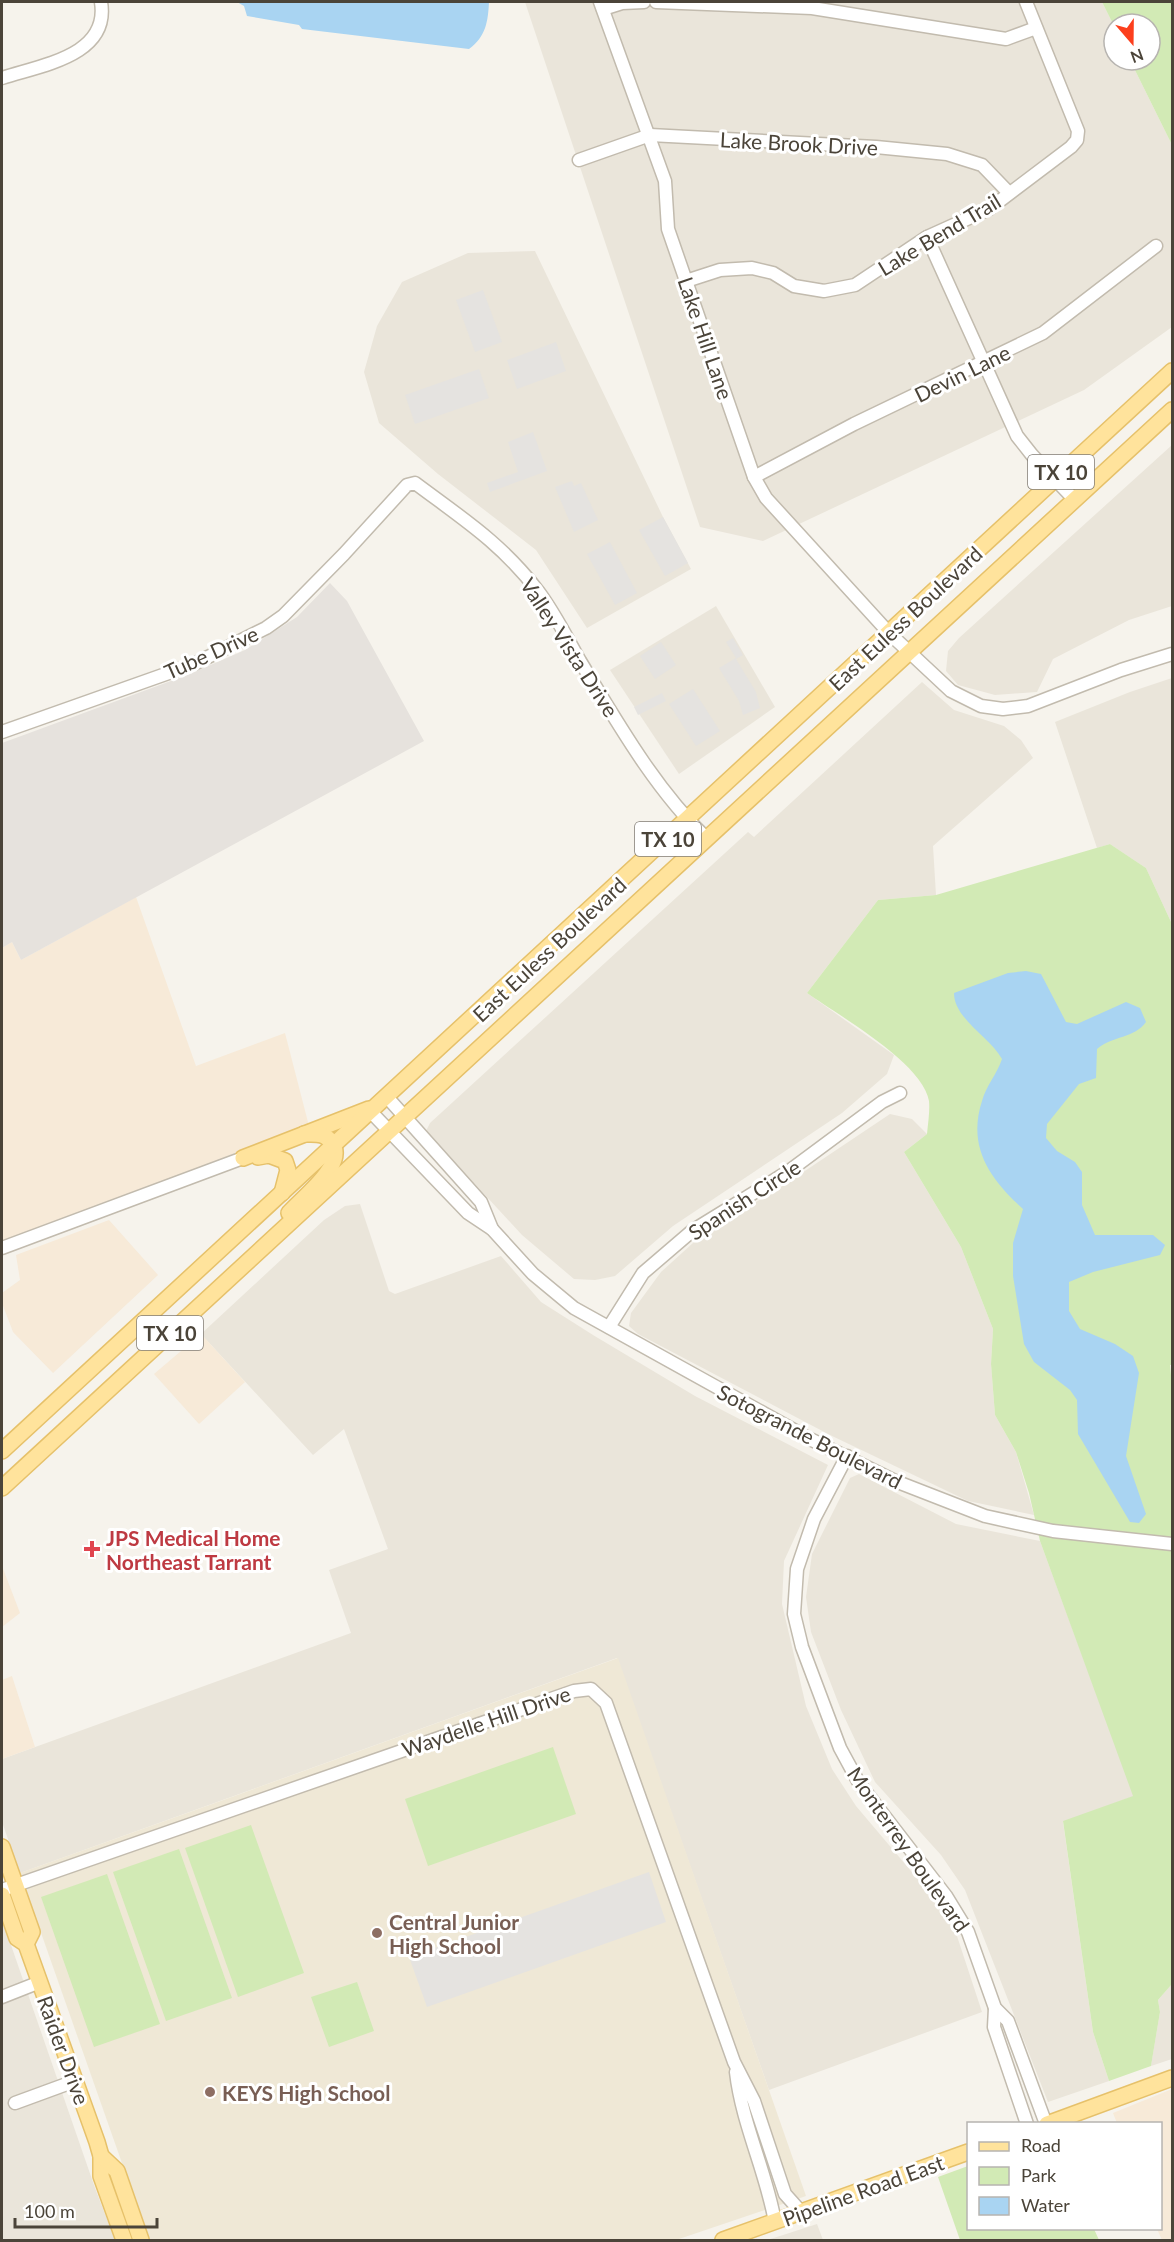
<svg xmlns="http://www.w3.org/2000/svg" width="1174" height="2242" font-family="Lato,sans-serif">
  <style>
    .residential { fill: #eae5da }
    .commercial { fill: #f7ead8 }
    .industrial { fill: #e6e2dd }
    .education { fill: #efe8d6 }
    .green { fill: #d2eab5 }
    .parking { fill: #e5e3e0 }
    .water { fill: #a9d4f2 }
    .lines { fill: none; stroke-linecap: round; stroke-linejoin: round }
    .minor-casing { stroke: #c2bbae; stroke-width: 15 }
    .major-casing { stroke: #e6c16a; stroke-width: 18 }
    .minor { stroke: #fff; stroke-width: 12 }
    .major { stroke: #ffe39c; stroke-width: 15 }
    .health-dot { fill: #e0444e; stroke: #fff; stroke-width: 2 }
    .education-dot { fill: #8d6e63; stroke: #fff; stroke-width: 2 }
    .labels { text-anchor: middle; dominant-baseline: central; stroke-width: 6; stroke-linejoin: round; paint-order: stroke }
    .shield { fill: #fff; stroke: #817c74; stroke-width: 1.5 }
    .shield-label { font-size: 20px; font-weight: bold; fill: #4b4439 }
    .street-label { font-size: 21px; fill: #4b4439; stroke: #fff }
    .health-label { font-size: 21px; font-weight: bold; fill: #be3a42; stroke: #fff; text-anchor: start }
    .education-label { font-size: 21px; font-weight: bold; fill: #785e54; stroke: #fff; text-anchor: start }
  </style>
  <rect width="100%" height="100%" fill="#f6f3ec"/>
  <g class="residential">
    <path d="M 525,2 L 1102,2 L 1114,26 L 1114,60 L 1130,60 L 1172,145 L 1172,327 L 1084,390 L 763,541 L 700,527 Z"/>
    <path d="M 535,251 L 663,517 L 691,569 L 587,628 L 536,550 L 438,474 L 379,423 L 364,372 L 377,326 L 402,282 L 468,253 Z"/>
    <path d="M 1172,445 L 1172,606 L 1129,620 L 1053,659 L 1037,692 L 995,695 L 958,685 L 946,671 L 948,651 L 959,638 Z"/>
    <path d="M 716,606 L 775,707 L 679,774 L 610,670 Z"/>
    <path d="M 1172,678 L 1172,924 L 1146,868 L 1110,844 L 1097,848 L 1055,722 L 1130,692 Z"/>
    <path d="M 922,682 L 954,710 L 1004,726 L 1021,740 L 1033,758 L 933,846 L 936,895 L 878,900 L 807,993 L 894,1055 L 887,1074 L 842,1113 L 673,1226 L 615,1276 L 595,1280 L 574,1279 L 522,1235 L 426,1131 L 430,1123 L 748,832 L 754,837 Z"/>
    <path d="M 890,1114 L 912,1119 L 927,1134 L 904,1152 L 961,1247 L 993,1329 L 991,1364 L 995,1415 L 1016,1452 L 1034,1515 L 968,1501 L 830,1435 L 638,1334 L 629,1326 L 631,1313 L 661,1272 L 704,1233 L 778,1189 Z"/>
    <path d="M 360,1204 L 389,1291 L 395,1294 L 501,1256 L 541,1302 L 593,1335 L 695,1396 L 828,1465 L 784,1561 L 782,1604 L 806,1706 L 832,1769 L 856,1806 L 938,1903 L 956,1933 L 982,2012 L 769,2090 L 617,1658 L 20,1873 L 2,1822 L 2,1759 L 351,1633 L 329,1570 L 388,1549 L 344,1429 L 313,1455 L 201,1334 L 324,1220 L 345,1206 Z"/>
    <path d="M 859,1474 L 956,1524 L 1040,1541 L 1134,1796 L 1063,1822 L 1093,2032 L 1109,2081 L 1048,2102 L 965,1890 L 941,1855 L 875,1782 L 841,1710 L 811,1632 L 806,1597 L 812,1554 L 850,1478 Z"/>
    <path d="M 2,1919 L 95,2188 L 115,2240 L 2,2240 Z"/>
    <path d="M 1172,1984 L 1172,2059 L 1151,2066 L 1160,2012 L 1158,2000 Z"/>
    <path d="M 817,2224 L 823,2240 L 767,2240 L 780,2236 Z"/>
  </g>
  <g class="commercial">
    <path d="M 136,897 L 196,1066 L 285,1033 L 309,1126 L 2,1242 L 2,948 L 12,942 L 21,960 Z"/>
    <path d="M 109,1220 L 158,1275 L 53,1373 L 13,1332 L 2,1303 L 2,1293 L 20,1280 L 16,1255 Z"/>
    <path d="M 201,1334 L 245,1382 L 199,1424 L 154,1374 Z"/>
    <path d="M 2,1566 L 20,1613 L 2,1627 Z"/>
    <path d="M 12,1676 L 35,1747 L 2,1759 L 2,1680 Z"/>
    <path d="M 1172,2089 L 1172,2240 L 1162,2240 L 1157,2229 L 1160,2228 L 1160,2124 L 1117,2123 L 1113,2113 Z"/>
  </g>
  <path class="industrial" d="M 330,583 L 347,601 L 424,741 L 21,960 L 12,942 L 2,948 L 2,743 L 190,674 L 245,650 L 297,617 Z"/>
  <path class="education" d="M 618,1658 L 806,2196 L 676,2240 L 149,2240 L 20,1873 Z"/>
  <g class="green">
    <path d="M 1102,2 L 1172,2 L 1172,145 L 1130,60 L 1150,60 L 1150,24 L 1114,24 L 1114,26 Z"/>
    <path d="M 1110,844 L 1146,868 L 1172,924 L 1172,1365 L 1170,1365 L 1172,1385 L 1172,1984 L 1158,2000 L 1160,2012 L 1151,2066 L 1109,2081 L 1093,2032 L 1063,1821 L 1133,1796 L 1040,1541 L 1029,1493 L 1016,1452 L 995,1415 L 991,1364 L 993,1329 L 961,1247 L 904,1152 L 927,1134 C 928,1123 930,1111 929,1101 C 923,1063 838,1015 807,993 L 878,900 L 936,895 Z"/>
    <path d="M 553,1747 L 576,1814 L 428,1866 L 405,1799 Z"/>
    <path d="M 251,1825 L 304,1973 L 238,1997 L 185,1848 Z"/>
    <path d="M 179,1849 L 232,1998 L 166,2021 L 113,1872 Z"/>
    <path d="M 107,1874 L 160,2024 L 94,2047 L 41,1897 Z"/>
    <path d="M 357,1982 L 374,2031 L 329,2047 L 311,1997 Z"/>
    <path d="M 968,2166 L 968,2228 L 1094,2229 L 1099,2240 L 960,2240 L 938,2177 Z"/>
  </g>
  <g class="parking">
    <path d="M 483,290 L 502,342 L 475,352 L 456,300 Z"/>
    <path d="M 556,342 L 566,371 L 517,389 L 507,360 Z"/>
    <path d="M 479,369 L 489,398 L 415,424 L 405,395 Z"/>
    <path d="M 533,432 L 547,471 L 490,492 L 487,483 L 518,472 L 508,442 Z"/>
    <path d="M 572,481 L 574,486 L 581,483 L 598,520 L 574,532 L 555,487 Z"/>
    <path d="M 663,517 L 688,563 L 665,576 L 639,530 Z"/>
    <path d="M 610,542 L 637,593 L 615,605 L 587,554 Z"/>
    <path d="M 733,638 L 743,655 L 736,659 L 756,692 L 760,708 L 743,715 L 739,701 L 719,668 L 736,658 L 726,642 Z"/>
    <path d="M 661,642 L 676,665 L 655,679 L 640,656 Z"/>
    <path d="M 693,689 L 720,731 L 696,746 L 669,704 Z"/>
    <path d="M 662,693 L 666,701 L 638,715 L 634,707 Z"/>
    <path d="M 649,1872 L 666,1922 L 427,2007 L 409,1957 Z"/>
  </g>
  <g class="water">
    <path d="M 237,2 L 489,2 C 488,21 486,37 469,49 L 302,29 L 299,25 L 247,16 L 244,6 Z"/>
    <path d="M 1026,971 L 1041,974 L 1066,1022 L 1077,1024 L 1126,1002 L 1140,1008 L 1146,1022 C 1135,1038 1112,1036 1097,1049 L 1096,1078 L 1079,1084 L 1047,1124 L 1046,1138 L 1057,1151 L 1075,1162 L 1082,1172 L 1082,1205 L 1095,1235 L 1153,1235 L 1165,1245 L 1160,1255 L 1093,1272 L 1069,1282 L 1069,1311 L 1080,1329 L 1115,1344 L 1133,1356 L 1139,1373 L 1126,1456 L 1146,1514 L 1139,1523 L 1130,1522 L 1078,1434 L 1077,1400 L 1070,1390 L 1034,1362 L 1024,1344 L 1013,1276 L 1013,1243 L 1023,1209 C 990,1179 967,1147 982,1101 C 986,1086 997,1074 1002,1059 C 990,1037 954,1019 954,993 L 1008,973 Z"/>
  </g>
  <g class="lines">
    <g class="minor-casing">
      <g id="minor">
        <path d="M 600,2 L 665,181 L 668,229 L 754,477 L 766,498 L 890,634 L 951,691 L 981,706 L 1003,709 L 1028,706 L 1121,670 L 1172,654"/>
        <path d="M 656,2 L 812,8 L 1006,39 L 1036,28"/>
        <path d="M 603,9 L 622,3 L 644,2"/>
        <path d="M 2,78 C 41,65 110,56 101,2"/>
        <path d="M 579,160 L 650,135 L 876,147 L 947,154 L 982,165 L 1009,193"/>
        <path d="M 927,237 L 1017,436 L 1032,455 L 1075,500"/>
        <path d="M 686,281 L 720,270 L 752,268 L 773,273 L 794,286 L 824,291 L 855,285 L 927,237 L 989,209 L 1071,147 L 1077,140 L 1078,131 L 1026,2"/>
        <path d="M 754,477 L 854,424 L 1043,333 L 1156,246"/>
        <path d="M 2,732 L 194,664 L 266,628 L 283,616 L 344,554 L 407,485 L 415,483 C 463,519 500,542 538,591 C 554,612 567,638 580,661 C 617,722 655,789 707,839"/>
        <path d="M 387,1097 L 481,1202 L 492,1229"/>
        <path d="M 371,1112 L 468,1213 L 492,1229 L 533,1274 L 574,1308 L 810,1439 L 895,1481 L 985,1516 L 1053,1531 L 1172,1544"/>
        <path d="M 2,1248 L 243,1158"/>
        <path d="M 609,1327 L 643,1273 L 692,1231 L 789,1171 L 882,1102 L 900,1093"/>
        <path d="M 847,1456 L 814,1519 L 797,1569 L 794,1614 L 802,1647 L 840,1748 L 859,1783 L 946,1896 L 968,1932 L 995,2008 L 1008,2021 L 1046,2124"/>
        <path d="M 2,1890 L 574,1691 L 591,1689 L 606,1703 L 734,2062 L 754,2101 L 785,2194 L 802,2213"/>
        <path d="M 2,1997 L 40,1982"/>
        <path d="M 995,2008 L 994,2027 L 1027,2124"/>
        <path d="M 736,2072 C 742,2124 766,2171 775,2222"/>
        <path d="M 15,2103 L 75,2081"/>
      </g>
    </g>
    <g class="major-casing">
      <g id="major">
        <path d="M 258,1157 L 269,1155 L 285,1161 L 288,1170 L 282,1193"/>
        <path d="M 243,1158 L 369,1109"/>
        <path d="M 289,1213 C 302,1198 345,1166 333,1145 C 326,1132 316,1134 304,1134"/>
        <path d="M 2,1451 L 1172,371"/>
        <path d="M 2,1488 L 1172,410"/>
        <path d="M 2,1847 L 32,1932 L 26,1944"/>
        <path d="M 2,1895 L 17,1938 L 26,1944 L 97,2142 L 101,2156 L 101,2176 L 124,2240"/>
        <path d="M 1047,2124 L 1172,2078"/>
        <path d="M 101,2156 L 117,2171 L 141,2240"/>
        <path d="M 723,2240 L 968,2152"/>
      </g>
    </g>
    <use href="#minor" class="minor"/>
    <use href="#major" class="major"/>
  </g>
  <path class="health-dot" d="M89 1540h6v6h6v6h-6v6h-6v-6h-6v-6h6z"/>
  <g class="education-dot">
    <circle cx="377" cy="1933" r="6"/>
    <circle cx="210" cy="2092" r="6"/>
  </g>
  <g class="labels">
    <g class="shield">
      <rect x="1028" y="455" width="66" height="34" rx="4.5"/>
      <rect x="635" y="822" width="66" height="34" rx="4.5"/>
      <rect x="137" y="1316" width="66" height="34" rx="4.5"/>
    </g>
    <g class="shield-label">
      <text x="1061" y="472">TX 10</text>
      <text x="668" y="839">TX 10</text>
      <text x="170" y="1333">TX 10</text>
    </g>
    <g class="street-label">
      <text transform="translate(799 143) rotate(3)">Lake Brook Drive</text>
      <text transform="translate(939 234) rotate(-31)">Lake Bend Trail</text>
      <text transform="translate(706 338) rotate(71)">Lake Hill Lane</text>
      <text transform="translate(962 373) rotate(-26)">Devin Lane</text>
      <text transform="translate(905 618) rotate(-43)">East Euless Boulevard</text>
      <text transform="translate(570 647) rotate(57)">Valley Vista Drive</text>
      <text transform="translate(211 652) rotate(-24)">Tube Drive</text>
      <text transform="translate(549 949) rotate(-43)">East Euless Boulevard</text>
      <text transform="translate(744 1199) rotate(-33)">Spanish Circle</text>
      <text transform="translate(810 1436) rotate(27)">Sotogrande Boulevard</text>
      <text transform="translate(486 1721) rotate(-19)">Waydelle Hill Drive</text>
      <text transform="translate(909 1849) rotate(55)">Monterrey Boulevard</text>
      <text transform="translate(64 2050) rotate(70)">Raider Drive</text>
      <text transform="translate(863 2190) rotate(-20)">Pipeline Road East</text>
    </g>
    <g class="health-label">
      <text x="106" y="1537">JPS Medical Home<tspan x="106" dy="24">Northeast Tarrant</tspan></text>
    </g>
    <g class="education-label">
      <text x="389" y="1921">Central Junior<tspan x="389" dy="24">High School</tspan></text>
      <text x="222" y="2092">KEYS High School</text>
    </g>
  </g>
  <rect width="1174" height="2242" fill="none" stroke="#4b4439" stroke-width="6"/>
  <rect x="967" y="2122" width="195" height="108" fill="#ffffff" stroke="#b7b4b0" stroke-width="1.5"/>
  <rect x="979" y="2142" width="30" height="9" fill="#ffe39c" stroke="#b7b4b0" stroke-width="1.5"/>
  <text x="1021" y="2152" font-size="18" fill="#4b4439">Road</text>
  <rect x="979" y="2167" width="30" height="18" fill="#d2eab5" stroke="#b7b4b0" stroke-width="1.5"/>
  <text x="1021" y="2182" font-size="18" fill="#4b4439">Park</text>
  <rect x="979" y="2197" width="30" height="18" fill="#a9d4f2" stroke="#b7b4b0" stroke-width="1.5"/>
  <text x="1021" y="2212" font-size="18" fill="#4b4439">Water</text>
  <g transform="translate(1132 42) rotate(160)"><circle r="28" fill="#ffffff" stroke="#b7b4b0" stroke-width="1.5"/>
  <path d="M0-4.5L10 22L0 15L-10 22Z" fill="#fc3f1d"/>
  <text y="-9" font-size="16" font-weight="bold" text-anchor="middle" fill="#4b4439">N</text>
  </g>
  <path d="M15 2218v9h142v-9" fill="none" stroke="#4b4439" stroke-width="3"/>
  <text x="24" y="2218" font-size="18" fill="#4b4439" stroke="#ffffff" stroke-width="4.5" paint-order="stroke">100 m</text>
</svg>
